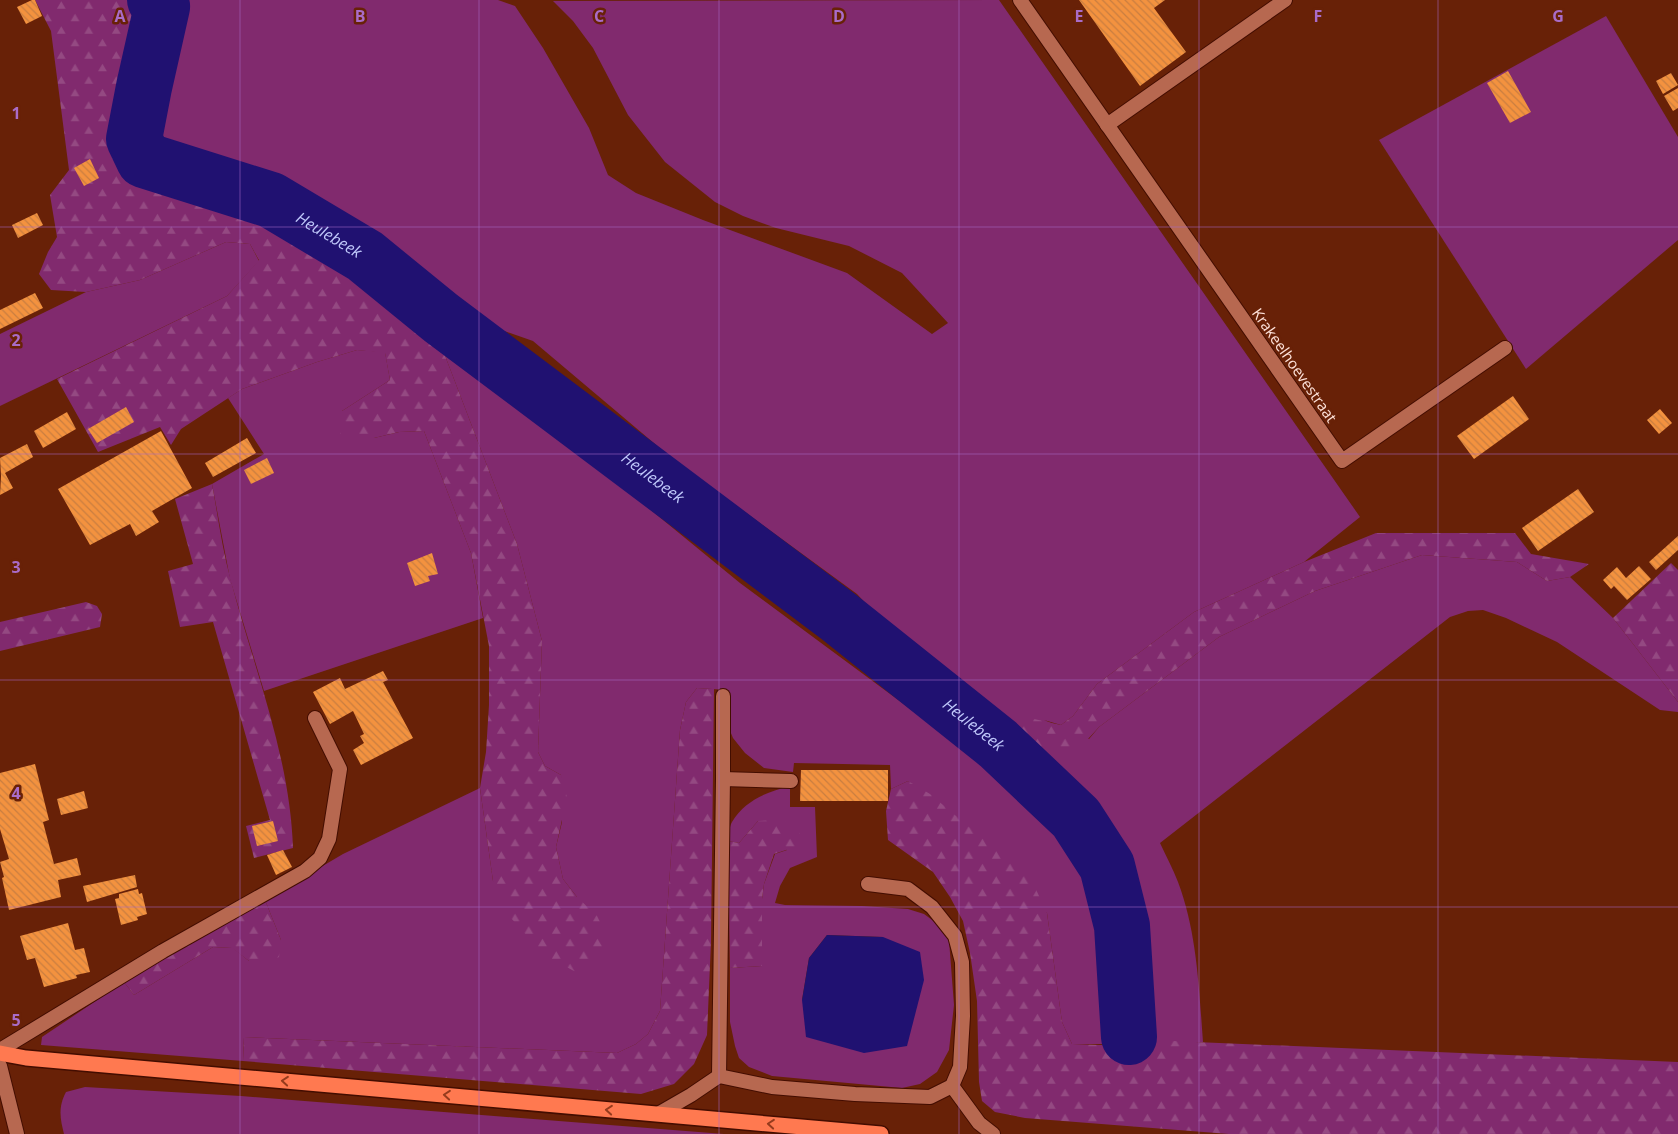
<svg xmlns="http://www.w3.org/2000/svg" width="1678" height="1134" font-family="'Open Sans',sans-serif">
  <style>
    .grass { fill: #812a6e; fill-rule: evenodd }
    .forest { fill: url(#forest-firs) }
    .water { fill: #201171 }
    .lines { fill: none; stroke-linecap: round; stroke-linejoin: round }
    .river { stroke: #201171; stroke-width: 56 }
    .building { fill: url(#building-back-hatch) }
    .service-casing { stroke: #430d00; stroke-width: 16 }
    .minor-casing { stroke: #430d00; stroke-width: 16 }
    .tertiary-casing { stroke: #430d00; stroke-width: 16 }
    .motorway-casing { stroke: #430d00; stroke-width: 18 }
    .service { stroke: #b76850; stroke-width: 14 }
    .minor { stroke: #b76850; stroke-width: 14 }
    .tertiary { stroke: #b76850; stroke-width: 14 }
    .motorway { stroke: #ff7950; stroke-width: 15 }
    .oneway { stroke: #953b1d }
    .grid { fill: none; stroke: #a96cc8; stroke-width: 1; stroke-opacity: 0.55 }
    .labels { text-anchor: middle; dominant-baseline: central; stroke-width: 5; stroke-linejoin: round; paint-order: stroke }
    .street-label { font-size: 15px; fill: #fee2da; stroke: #682107 }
    .water-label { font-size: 16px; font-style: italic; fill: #bfc7fa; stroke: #682107 }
    .grid-label { font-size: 16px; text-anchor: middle; font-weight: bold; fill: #a96cc8; stroke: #682107; stroke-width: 5; stroke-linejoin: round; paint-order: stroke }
  </style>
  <defs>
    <pattern id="forest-firs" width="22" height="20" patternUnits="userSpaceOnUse" patternTransform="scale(1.25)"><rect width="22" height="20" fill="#812a6e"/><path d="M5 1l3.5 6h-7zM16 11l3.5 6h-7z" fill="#944982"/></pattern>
    <pattern id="building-back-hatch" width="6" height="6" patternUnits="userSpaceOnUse" patternTransform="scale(1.25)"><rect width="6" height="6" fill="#f3923f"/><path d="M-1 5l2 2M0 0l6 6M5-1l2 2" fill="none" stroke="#c97e40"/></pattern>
  </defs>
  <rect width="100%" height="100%" fill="#682107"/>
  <g class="grass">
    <path d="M 176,0 L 498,0 L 515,6 L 543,48 L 589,128 L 608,175 L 636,193 L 703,220 L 847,273 L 932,334 L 948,323 L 902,273 L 849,246 L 776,228 L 743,216 L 715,202 L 665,162 L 628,115 L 593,48 L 573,21 L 553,1 L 999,0 L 1360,517 L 1304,562 L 1194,612 L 1097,684 L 1073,716 L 1061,725 L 1044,720 L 1089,739 L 1099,727 L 1219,637 L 1315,591 L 1422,555 L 1517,562 L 1547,581 L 1570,577 L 1613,618 L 1678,702 L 1678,712 L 1660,710 L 1557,642 L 1506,618 L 1483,610 L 1468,611 L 1450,617 L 1160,843 C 1166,856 1173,869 1178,882 C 1197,932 1199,989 1203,1042 L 1146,1043 L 1142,976 L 1133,905 L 1121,865 L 1096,823 L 1065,788 L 931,674 L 857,594 L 674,460 L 533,341 L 458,315 L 435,297 L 391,249 L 315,203 L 258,175 L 180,151 L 159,142 L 150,126 L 153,103 L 175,24 Z"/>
    <path d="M 1606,16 L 1678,137 L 1678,240 L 1526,369 L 1379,140 Z"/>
    <path d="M 226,242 L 250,244 L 259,261 L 227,296 L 0,406 L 0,334 L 86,292 L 140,280 Z"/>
    <path d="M 442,339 L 740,583 L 1051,813 L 1084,861 L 1102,922 L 1110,1044 L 1072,1044 L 1062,1022 L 1047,913 L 908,781 L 891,789 L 890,765 L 794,763 L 793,772 L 764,768 L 745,753 L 733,738 L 728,726 L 727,690 L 697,688 L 686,702 L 680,730 L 660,1011 L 648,1034 L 636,1044 L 617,1053 L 244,1037 L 243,1061 L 41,1045 L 42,1037 L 124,982 L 134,995 L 213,947 L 233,948 L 249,961 L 281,940 L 265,900 L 343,854 L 480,788 L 493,881 L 577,897 L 563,879 L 556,847 L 562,822 L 561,775 L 545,766 L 538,752 L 542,641 L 517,544 L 444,353 Z"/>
    <path d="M 357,350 L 385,352 L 390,380 L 342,411 L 374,438 L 399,432 L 424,431 L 471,553 L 483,618 L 264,691 L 230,579 L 212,484 L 264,454 L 228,398 L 242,389 L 317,362 Z"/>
    <path d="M 790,786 L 790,807 L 815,807 L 817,857 L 790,868 L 780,886 L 775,903 L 785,905 L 862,906 L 908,909 L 924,914 L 943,928 L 949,940 L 954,1005 L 949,1050 L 937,1072 L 920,1084 L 902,1088 L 772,1076 L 749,1067 L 739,1058 L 735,1046 L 730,1022 L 730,968 L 762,966 L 762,899 L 764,884 L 775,854 L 787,850 L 758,821 L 739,843 L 728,841 C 729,835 729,827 732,822 C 745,800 767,792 790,786 ZM 827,935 L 883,937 L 802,1000 L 809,958 Z"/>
    <path d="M 85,1087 L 241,1096 L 724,1134 L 64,1134 C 60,1118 58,1107 66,1092 Z"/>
  </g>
  <g class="forest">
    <path d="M 35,0 L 176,0 L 175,24 L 143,19 L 123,142 L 123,163 L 146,176 L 169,181 L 258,208 L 334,247 L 405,299 L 442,339 L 444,353 L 517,544 L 542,641 L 538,752 L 545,766 L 561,775 L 567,797 L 556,847 L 563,879 L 577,897 L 597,916 L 606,934 L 602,958 L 583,976 L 543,954 L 511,918 L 493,881 L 480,788 L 486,752 L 489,705 L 489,646 L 471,553 L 424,431 L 399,432 L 374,438 L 340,437 L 342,411 L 390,380 L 385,353 L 357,350 L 317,362 L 242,389 L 181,429 L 171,445 L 160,427 L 98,452 L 57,379 L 227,296 L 259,260 L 250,244 L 226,242 L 140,280 L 86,292 L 51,290 L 39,274 L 48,252 L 57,237 L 50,195 L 69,170 L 51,31 Z"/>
    <path d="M 212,484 C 218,516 222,549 231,581 C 254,669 290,756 293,848 L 254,858 L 246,826 L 270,820 L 213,622 L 180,627 L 168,571 L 193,564 L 175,499 Z"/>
    <path d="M 1376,533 L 1515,533 L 1531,554 L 1589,564 L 1570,577 L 1547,581 L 1517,562 L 1422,555 L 1315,591 L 1219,637 L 1099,727 L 1077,751 L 1057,752 L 1026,743 L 1020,727 L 1025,717 L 1061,725 L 1073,716 L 1097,684 L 1194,612 L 1304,562 Z"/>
    <path d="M 1671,563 L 1678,570 L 1678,702 L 1613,618 Z"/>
    <path d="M 86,602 L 97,606 L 102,614 L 100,627 L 0,651 L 0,622 Z"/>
    <path d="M 697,688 L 714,689 L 711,942 L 707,1035 L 694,1064 L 674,1084 L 641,1094 L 243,1061 L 244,1037 L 617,1053 L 636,1044 L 648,1034 L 660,1011 L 680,730 L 686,702 Z"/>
    <path d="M 908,781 L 930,794 L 1031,879 L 1047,913 L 1062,1022 L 1072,1044 L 1100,1045 L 1172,1041 L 1678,1062 L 1678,1134 L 1229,1134 L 1025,1118 L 995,1112 L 982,1101 L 979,1082 L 977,1001 L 970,953 L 963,921 L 950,897 L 933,872 L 888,840 L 886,811 L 891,789 Z"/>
    <path d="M 783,820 L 798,830 L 804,844 L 774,854 L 764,884 L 762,899 L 762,966 L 730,968 L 728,841 L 739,843 L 758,821 Z"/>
    <path d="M 265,900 L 281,940 L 279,957 L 265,964 L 249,961 L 232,948 L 213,947 L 134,995 L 124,982 Z"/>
  </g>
  <path class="water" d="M 827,935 L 883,937 L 920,952 L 924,980 L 907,1046 L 864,1053 L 806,1037 L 802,1000 L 809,958 Z"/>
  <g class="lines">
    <path class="river" id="s1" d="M 155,0 L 162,7 L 144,87 L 134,139 L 144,160 L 271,200 L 365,256 L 441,318 L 839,617 L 998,744 L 1076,818 L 1107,866 L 1122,926 L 1129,1037"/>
  </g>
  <g class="building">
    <path d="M 32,0 L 35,0 L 42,16 L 26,24 L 17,7 Z"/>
    <path d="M 1079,0 L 1165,0 L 1154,8 L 1186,52 L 1140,86 Z"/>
    <path d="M 1508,71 L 1531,112 L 1510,123 L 1487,83 Z"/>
    <path d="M 1671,73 L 1678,85 L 1663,94 L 1656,81 Z"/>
    <path d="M 1678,88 L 1678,108 L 1673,111 L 1664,96 Z"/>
    <path d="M 90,159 L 99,178 L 84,186 L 74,168 Z"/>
    <path d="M 37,213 L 43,225 L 18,238 L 12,225 Z"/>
    <path d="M 35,293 L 43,308 L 0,329 L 0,310 Z"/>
    <path d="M 1513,396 L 1529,419 L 1474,459 L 1457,436 Z"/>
    <path d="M 126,407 L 134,422 L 97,443 L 88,429 Z"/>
    <path d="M 1660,409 L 1672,423 L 1659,434 L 1647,420 Z"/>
    <path d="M 67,412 L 76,429 L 43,448 L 34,431 Z"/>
    <path d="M 161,431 L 192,488 L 152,511 L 159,522 L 136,536 L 130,524 L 90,545 L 58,489 Z"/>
    <path d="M 247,438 L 256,453 L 213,477 L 205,463 Z"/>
    <path d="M 27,444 L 33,457 L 5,473 L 13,488 L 0,495 L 1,476 L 0,458 Z"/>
    <path d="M 267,458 L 274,473 L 251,484 L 244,470 Z"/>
    <path d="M 1578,489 L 1594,512 L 1538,551 L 1522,528 Z"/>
    <path d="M 1678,536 L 1678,550 L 1656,570 L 1649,562 Z"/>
    <path d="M 432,553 L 438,574 L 428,576 L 430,581 L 415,586 L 407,563 Z"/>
    <path d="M 1639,566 L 1651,579 L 1627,600 L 1614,586 L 1611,589 L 1603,580 L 1617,567 L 1626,578 Z"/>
    <path d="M 383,671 L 388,680 L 383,682 L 413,738 L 361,765 L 353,750 L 364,743 L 360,736 L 364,734 L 353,711 L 330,724 L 313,692 L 340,678 L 345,689 Z"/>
    <path d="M 35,764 L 49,820 L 43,822 L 54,864 L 77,858 L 81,875 L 58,880 L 61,897 L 9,910 L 2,878 L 4,877 L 0,862 L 9,859 L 0,829 L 0,773 Z"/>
    <path d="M 801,770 L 888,770 L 888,801 L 800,801 Z"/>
    <path d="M 84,791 L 88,808 L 61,815 L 57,799 Z"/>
    <path d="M 273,821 L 278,841 L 257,846 L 252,826 Z"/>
    <path d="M 283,850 L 292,867 L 276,875 L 267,855 Z"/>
    <path d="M 135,875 L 137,887 L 87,902 L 83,886 Z"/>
    <path d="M 138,889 L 139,894 L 142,893 L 147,914 L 137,917 L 138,920 L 121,925 L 115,899 L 119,898 L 119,894 Z"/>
    <path d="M 68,923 L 75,950 L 84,948 L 90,972 L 76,975 L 77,978 L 44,987 L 35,958 L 27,960 L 20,936 Z"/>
  </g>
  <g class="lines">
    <g class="service-casing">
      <g id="service">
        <path d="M 723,779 L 723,696"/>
        <path d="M 791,781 L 723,779 L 719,1076 L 772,1087 L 855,1094 L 930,1097 L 952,1086 L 960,1067 L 963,1016 L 962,962 L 955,936 L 932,907 L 908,889 L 868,884"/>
        <path d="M 0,1050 L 163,951 L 305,871 L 320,858 L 329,839 L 340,769 L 315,718"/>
        <path d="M 952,1086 L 979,1123 L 993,1134"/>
        <path d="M 658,1114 L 691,1095 L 719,1076"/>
      </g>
    </g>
    <g class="minor-casing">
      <g id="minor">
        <path d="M 1020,0 L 1342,461 L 1505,348"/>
        <path d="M 1107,125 L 1285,0"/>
      </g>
    </g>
    <g class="tertiary-casing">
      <path id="tertiary" d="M 0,1066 L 17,1134"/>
    </g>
    <g class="motorway-casing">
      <path id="motorway" d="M 0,1053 L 26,1058 L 881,1134"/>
    </g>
    <use href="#service" class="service"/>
    <use href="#minor" class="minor"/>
    <use href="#tertiary" class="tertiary"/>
    <use href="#motorway" class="motorway"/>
  </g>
  <defs><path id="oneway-chevron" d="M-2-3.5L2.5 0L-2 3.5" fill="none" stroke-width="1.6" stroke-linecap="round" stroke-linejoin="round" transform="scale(1.25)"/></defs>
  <g class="oneway">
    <use href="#oneway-chevron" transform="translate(285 1081) rotate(-175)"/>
    <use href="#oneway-chevron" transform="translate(447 1095) rotate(-175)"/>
    <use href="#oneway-chevron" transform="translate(609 1110) rotate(-175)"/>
    <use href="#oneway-chevron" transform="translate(771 1124) rotate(-175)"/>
  </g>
  <path class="grid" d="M 240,0 L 240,1134M 479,0 L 479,1134M 719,0 L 719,1134M 959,0 L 959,1134M 1199,0 L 1199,1134M 1438,0 L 1438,1134M 0,227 L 1678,227M 0,454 L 1678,454M 0,680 L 1678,680M 0,907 L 1678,907"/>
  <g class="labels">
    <g class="street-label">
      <text transform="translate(1295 365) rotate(55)">Krakeelhoevestraat</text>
    </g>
    <g class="water-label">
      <text stroke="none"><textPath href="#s1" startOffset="369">Heulebeek</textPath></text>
      <text stroke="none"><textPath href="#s1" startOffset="774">Heulebeek</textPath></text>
      <text stroke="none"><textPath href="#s1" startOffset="1179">Heulebeek</textPath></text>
    </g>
  </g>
  <g class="grid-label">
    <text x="120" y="22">A</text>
    <text x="360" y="22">B</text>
    <text x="599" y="22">C</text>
    <text x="839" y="22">D</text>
    <text x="1079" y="22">E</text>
    <text x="1318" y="22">F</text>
    <text x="1558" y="22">G</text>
    <text x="16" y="119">1</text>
    <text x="16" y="346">2</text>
    <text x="16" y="573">3</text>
    <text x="16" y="799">4</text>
    <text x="16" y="1026">5</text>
  </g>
</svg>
